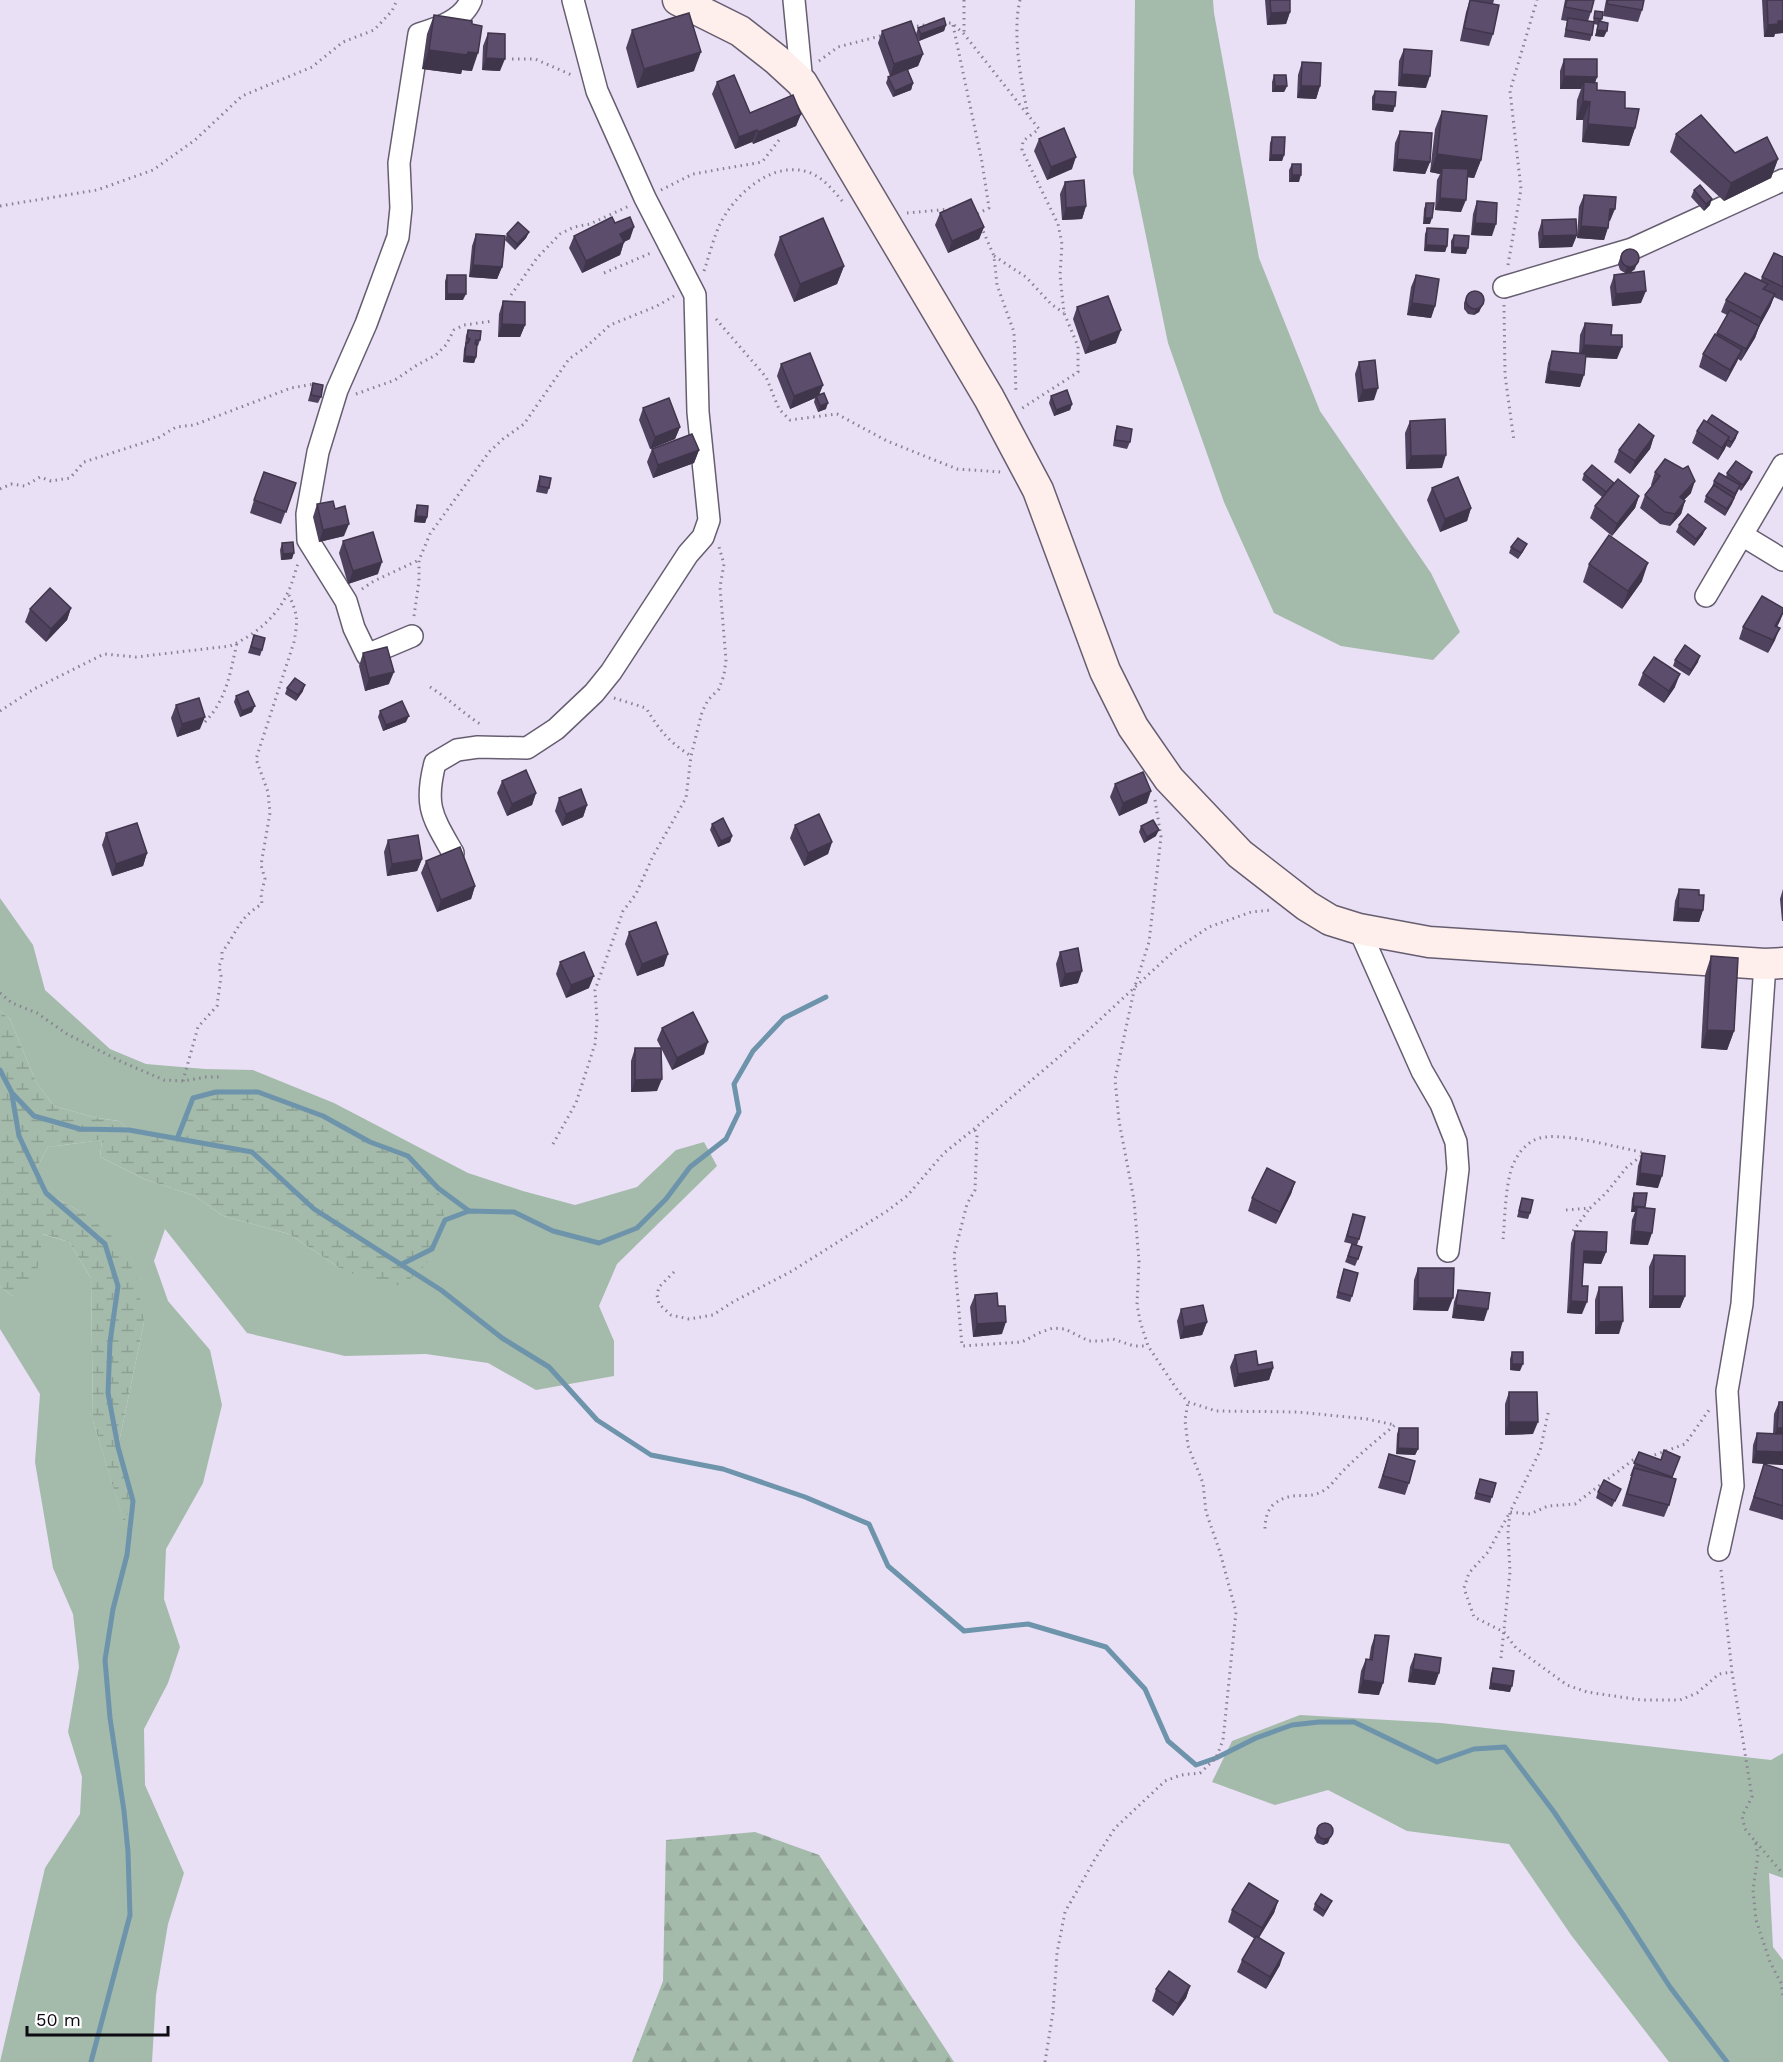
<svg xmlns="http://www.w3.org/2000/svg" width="1783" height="2062" font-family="'Work Sans',sans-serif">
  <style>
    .grass { fill: #a4bbab }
    .forest { fill: url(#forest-firs) }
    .wetland { fill: url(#wetland-marsh) }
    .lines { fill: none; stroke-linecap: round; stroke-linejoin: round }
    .stream { stroke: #6e94ab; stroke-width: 5 }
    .street-casing { stroke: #665e70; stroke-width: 24 }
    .secondary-casing { stroke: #665e70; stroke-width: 33 }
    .path { stroke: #888291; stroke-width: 3; stroke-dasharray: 1.5 4.5; stroke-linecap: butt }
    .street { stroke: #fff; stroke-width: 21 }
    .secondary { stroke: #feeeec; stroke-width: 30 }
    .wall { fill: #4f425e }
    .shaded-wall { fill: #40364c }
    .building { fill: #5c4d6d; stroke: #40364c; stroke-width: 1.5 }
  </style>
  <defs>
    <pattern id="forest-firs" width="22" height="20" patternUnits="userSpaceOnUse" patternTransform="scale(1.5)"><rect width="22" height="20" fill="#a4bbab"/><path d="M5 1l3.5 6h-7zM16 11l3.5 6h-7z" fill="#8c9f92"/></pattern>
    <pattern id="wetland-marsh" width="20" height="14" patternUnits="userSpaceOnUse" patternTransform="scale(1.5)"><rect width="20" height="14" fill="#a4bbab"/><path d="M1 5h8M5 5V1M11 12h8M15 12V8" fill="none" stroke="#8c9f92"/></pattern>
  </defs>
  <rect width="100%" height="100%" fill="#e9e0f5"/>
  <g class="grass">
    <path d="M 1135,0 L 1213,0 L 1214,13 L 1259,258 L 1320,411 L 1431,573 L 1460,632 L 1433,660 L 1341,646 L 1274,613 L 1224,502 L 1168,343 L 1133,173 Z"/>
    <path d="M 0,898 L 33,945 L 45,990 L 110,1049 L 146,1064 L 205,1069 L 253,1070 L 334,1103 L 468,1173 L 523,1191 L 575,1205 L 637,1187 L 676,1150 L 704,1142 L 717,1166 L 617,1264 L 599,1306 L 614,1341 L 614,1376 L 536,1390 L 488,1363 L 426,1354 L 345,1356 L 247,1333 L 165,1229 L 154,1261 L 168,1301 L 210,1350 L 222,1405 L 203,1483 L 166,1549 L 164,1599 L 180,1647 L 168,1683 L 144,1729 L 145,1785 L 184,1873 L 168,1924 L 156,1995 L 152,2062 L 0,2062 L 45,1868 L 80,1814 L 82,1777 L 68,1732 L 79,1667 L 73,1614 L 53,1568 L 35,1462 L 40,1394 L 0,1329 L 0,1286 L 12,1296 L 42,1234 L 69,1242 L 91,1278 L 93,1421 L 124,1522 L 133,1501 L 118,1447 L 144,1322 L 83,1213 L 46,1193 L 35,1171 L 48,1147 L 102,1140 L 100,1157 L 144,1179 L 195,1196 L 223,1216 L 289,1234 L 341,1269 L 427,1264 L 432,1249 L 408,1156 L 370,1142 L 323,1116 L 177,1139 L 129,1130 L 119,1121 L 97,1118 L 54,1106 L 36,1082 L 10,1019 L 0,1011 Z"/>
    <path d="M 1300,1715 L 1441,1723 L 1771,1760 L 1783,1753 L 1783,1878 L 1769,1873 L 1773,1947 L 1783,1960 L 1783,2062 L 1669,2062 L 1571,1935 L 1509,1844 L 1407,1831 L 1328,1790 L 1275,1805 L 1212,1782 L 1232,1741 Z"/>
  </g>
  <path class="forest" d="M 755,1832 L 819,1855 L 954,2062 L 632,2062 L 663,1981 L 666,1840 Z"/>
  <path class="wetland" d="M 0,1011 L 10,1019 L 36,1082 L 54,1106 L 97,1118 L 119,1121 L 129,1130 L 177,1139 L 193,1098 L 216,1092 L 258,1092 L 323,1116 L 370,1142 L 408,1156 L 438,1188 L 445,1220 L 427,1264 L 404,1284 L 386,1287 L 341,1269 L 289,1234 L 223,1216 L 195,1196 L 144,1179 L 100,1157 L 102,1140 L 48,1147 L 35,1171 L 46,1193 L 83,1213 L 110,1234 L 136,1274 L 144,1322 L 118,1447 L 133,1501 L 124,1523 L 93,1421 L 91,1278 L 69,1242 L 43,1234 L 37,1272 L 12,1296 L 0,1286 Z"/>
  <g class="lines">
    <g class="stream">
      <path d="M 0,1070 L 12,1093 L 34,1116 L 80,1129 L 129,1130 L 252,1152 L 314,1209 L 441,1290 L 502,1338 L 549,1367 L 597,1420 L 651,1455 L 723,1469 L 805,1497 L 869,1524 L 888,1566 L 964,1631 L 1028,1624 L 1106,1647 L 1145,1689 L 1168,1741 L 1196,1765 L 1216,1758 L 1256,1738 L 1292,1725 L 1319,1722 L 1354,1722 L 1437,1762 L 1474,1749 L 1505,1747 L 1554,1812 L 1622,1913 L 1670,1987 L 1727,2062"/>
      <path d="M 12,1095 L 19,1136 L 46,1193 L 105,1244 L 118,1286 L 110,1342 L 108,1393 L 118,1447 L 133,1501 L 127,1555 L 113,1609 L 105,1660 L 110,1718 L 124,1811 L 128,1852 L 130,1915 L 91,2062"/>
      <path d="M 177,1139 L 193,1098 L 216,1092 L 258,1092 L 323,1116 L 370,1142 L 408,1156 L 438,1188 L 469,1211"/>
      <path d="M 402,1264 L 432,1249 L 445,1220 L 469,1211 L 514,1212 L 553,1231 L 599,1243 L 637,1228 L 666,1199 L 690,1167 L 726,1139 L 739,1112 L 734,1084 L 753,1051 L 784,1018 L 826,997"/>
    </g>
    <g class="street-casing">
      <g id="street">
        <path d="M 794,0 L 802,83"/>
        <path d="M 1504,287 L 1632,249 L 1783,180"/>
        <path d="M 1742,535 L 1783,560"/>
        <path d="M 1706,596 L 1783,465"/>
        <path d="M 412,636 L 367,655 L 354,628 L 346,601 L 308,540 L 307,514 L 318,452 L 337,390 L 366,324 L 398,237 L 401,208 L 399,163 L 419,34 C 439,28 463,20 471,0"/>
        <path d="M 453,853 C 432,816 424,806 435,763 L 457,750 L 478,747 L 527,748 L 556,729 L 594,693 L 611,672 L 688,554 L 703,537 L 709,520 L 698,412 L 695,295 L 645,198 L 597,91 L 573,0"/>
        <path d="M 1359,929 L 1422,1071 L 1441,1104 L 1456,1142 L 1458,1169 L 1448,1251"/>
        <path d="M 1719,1550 L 1733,1486 L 1727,1391 L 1742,1304 L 1765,964"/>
      </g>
    </g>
    <g class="secondary-casing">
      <path id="secondary" d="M 678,0 L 740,31 L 777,60 L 802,83 L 989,398 L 1038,490 L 1105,671 L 1133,727 L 1169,779 L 1240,854 L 1307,906 L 1330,920 L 1359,929 L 1429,942 L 1765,964 L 1783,963"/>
    </g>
    <g class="path">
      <path d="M 964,0 L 964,34"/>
      <path d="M 1020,0 C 1012,33 1021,82 1028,114"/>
      <path d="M 943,23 L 952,23 L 964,34 L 1039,129 L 1023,141 L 1022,150 L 1058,224 L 1062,244 L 1060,275 L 1064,313 L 1078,346 L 1078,372 L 1021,409"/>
      <path d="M 953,25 L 982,162 L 989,208 L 977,214"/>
      <path d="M 911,27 L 931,24"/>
      <path d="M 512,59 L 535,59 L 574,76"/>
      <path d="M 819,61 L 838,47 L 884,35"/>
      <path d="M 661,190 L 693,174 L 762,162 L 779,140"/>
      <path d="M 0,206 L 97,190 L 153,170 L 195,140 L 242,96 L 312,67 L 343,42 L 374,30 L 392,11 L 397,0"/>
      <path d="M 907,213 L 951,209"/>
      <path d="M 981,226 L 994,256 L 997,285 L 1014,332 L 1016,394"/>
      <path d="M 994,256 L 1026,277 L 1051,304 L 1064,313"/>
      <path d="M 1508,265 L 1521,189 L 1510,91 L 1537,0"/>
      <path d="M 704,271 C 709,256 713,240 719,226 C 733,196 771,160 808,172 C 823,177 833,190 843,202"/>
      <path d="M 604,273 L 651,253"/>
      <path d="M 511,295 L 537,258 L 560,234 L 574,227 L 590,224 L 629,206"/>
      <path d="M 1504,305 L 1505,375 L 1514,441"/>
      <path d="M 716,319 L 766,377 L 779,409 L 790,420 L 837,414 L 887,441 L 957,469 L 1001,472"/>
      <path d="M 356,394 L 395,380 L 417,365 L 436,355 L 446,345 L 454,330 L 464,325 L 493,321"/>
      <path d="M 0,489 L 11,484 L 25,486 L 40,477 L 51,481 L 70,478 L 84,462 L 158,438 L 176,427 L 194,425 L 291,388 L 315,384"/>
      <path d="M 362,589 L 374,581 L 419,560"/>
      <path d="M 414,616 L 419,581 L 419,560 L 430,534 L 489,452 L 503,439 L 524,424 L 569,359 L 586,347 L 610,325 L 657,306 L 674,296"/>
      <path d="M 430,687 C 449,699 464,714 483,726"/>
      <path d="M 614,698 L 646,708 C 660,731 668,741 691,756"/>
      <path d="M 0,711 L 34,689 L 104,654 L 136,657 L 230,646 C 255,635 277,617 288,592 C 293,582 295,571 299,561"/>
      <path d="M 205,722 C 227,699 230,673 237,643"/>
      <path d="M 1155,800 L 1161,837 L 1149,942 L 1135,986 L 1115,1079 L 1119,1121 L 1134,1200 L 1139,1261 L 1137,1305 L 1140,1321 L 1148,1346 L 1178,1391 L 1188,1402 L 1216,1411 L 1298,1412 L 1367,1419 L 1395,1425 C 1378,1439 1361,1453 1346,1468 C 1338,1475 1332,1486 1323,1491 C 1306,1501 1294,1489 1274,1504 C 1267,1510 1265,1520 1265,1529"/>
      <path d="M 0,993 L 12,1003 L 37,1013 L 67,1034 L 122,1062 L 164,1080 L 183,1081 L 206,1077 L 223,1077"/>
      <path d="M 183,1081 L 198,1027 L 217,1006 L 221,976 L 219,966 L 222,960 L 222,952 C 238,932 237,919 262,904 L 261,894 L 265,879 L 261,865 L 270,813 L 268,792 L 256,759 L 294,642 C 298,619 298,615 288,593"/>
      <path d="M 975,1130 L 977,1135 L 975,1190 L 967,1204 L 954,1255 L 962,1346 L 1022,1342 L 1039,1333 L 1053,1328 L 1065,1329 L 1089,1341 L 1101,1341 L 1113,1339 L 1134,1346 L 1148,1346"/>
      <path d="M 553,1144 L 576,1103 L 595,1044 L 597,1021 L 595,990 L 614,937 L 623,911 L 636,894 L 653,856 L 686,798 L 691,756 L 702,712 L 708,700 L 719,689 L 724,675 L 726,660 L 720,587 L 724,564 L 719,547"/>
      <path d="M 1566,1210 L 1590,1208 L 1606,1193 L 1627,1167 L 1644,1154"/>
      <path d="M 1573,1231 L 1590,1208"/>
      <path d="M 1503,1239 C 1505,1218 1505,1195 1510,1174 C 1514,1157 1527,1138 1546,1137 C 1571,1134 1619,1148 1646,1153"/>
      <path d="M 674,1272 L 659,1287 L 657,1295 L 659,1304 L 671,1315 L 689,1319 L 713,1315 L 731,1303 L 792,1271 L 887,1211 L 907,1196 L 944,1153 L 974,1129 L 1066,1051 L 1175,950 L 1209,927 L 1251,912 L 1272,910"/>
      <path d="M 1649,1457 L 1685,1444 L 1709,1410"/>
      <path d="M 1639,1458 L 1633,1460 L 1575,1504 L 1548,1506 L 1530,1514 L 1510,1512 L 1488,1552 L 1469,1573 L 1464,1588 L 1474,1617 L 1504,1632 L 1516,1648 L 1567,1685 L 1587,1692 L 1641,1700 L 1680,1700 L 1697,1693 L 1719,1674 L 1732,1672"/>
      <path d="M 1721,1570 L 1732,1672 L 1752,1797 L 1742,1816 L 1745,1829 L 1755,1841 L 1758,1855 L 1753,1890 L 1756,1920 L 1770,1962 L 1781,1983 L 1783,1996"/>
      <path d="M 1501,1658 L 1510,1572 L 1508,1532 L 1510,1512 L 1540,1451 L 1549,1409"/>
      <path d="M 1756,1842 L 1783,1874"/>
      <path d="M 1045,2062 L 1053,2012 L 1057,1953 L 1065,1912 L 1095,1859 L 1115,1828 L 1165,1781 L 1181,1775 L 1200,1773 L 1216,1758 L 1223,1740 L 1236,1612 L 1220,1552 L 1206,1512 L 1203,1483 L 1188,1446 L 1185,1420 L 1188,1402"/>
    </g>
    <use href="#street" class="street"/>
    <use href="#secondary" class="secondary"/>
  </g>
  <g class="wall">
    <path d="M 1265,0 L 1290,0 L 1290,12 L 1286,24 L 1267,25 Z"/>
    <path d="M 1470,0 L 1494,0 L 1493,4 L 1493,34 L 1489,46 L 1460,41 L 1466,12 Z"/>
    <path d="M 1565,0 L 1594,0 L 1591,12 L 1588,21 L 1593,22 L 1595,11 L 1603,12 L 1601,22 L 1604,37 L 1595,36 L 1598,25 L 1594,24 L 1592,35 L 1590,41 L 1564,37 L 1567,21 L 1561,20 Z"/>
    <path d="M 1606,0 L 1644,0 L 1642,10 L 1638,22 L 1603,16 Z"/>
    <path d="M 1762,0 L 1783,0 L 1774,37 L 1764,37 Z"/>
    <path d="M 434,15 L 472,71 L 462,70 L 461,74 L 422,69 L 427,34 Z"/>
    <path d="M 946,25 L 944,31 L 919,41 L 916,34 L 918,28 Z"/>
    <path d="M 632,30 L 694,71 L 637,88 L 626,48 Z"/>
    <path d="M 882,31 L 923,54 L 918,66 L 908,70 L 913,83 L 911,90 L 893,97 L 886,83 L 888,77 L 890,76 L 878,43 Z"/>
    <path d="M 488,33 L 500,71 L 482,70 L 483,46 Z"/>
    <path d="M 1404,49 L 1426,88 L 1398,86 L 1399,61 Z"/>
    <path d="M 1564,59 L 1597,77 L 1595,82 L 1597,90 L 1625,108 L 1635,128 L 1629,146 L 1582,142 L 1583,120 L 1576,120 L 1577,100 L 1581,89 L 1560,89 L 1560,71 Z"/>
    <path d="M 1302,62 L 1320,86 L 1316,99 L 1297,98 L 1298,75 Z"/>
    <path d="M 1274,75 L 1287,86 L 1284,92 L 1272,92 L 1272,82 Z"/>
    <path d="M 717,82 L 750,113 L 801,114 L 796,126 L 753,144 L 752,142 L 735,149 L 712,94 Z"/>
    <path d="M 1375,91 L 1393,112 L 1372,110 L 1372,97 Z"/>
    <path d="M 1442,111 L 1481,160 L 1474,178 L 1467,177 L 1461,212 L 1435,210 L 1437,180 L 1440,174 L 1430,172 L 1435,129 Z"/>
    <path d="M 1400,131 L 1430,162 L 1425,174 L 1393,171 L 1395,143 Z"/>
    <path d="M 1676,134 L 1735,153 L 1778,159 L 1771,178 L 1724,201 L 1670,152 Z"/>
    <path d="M 1272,137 L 1284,155 L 1282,161 L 1269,161 L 1270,143 Z"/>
    <path d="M 1039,139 L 1072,169 L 1047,180 L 1034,151 Z"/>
    <path d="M 1292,164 L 1299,182 L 1289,182 L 1289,170 Z"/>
    <path d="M 1065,182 L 1086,206 L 1082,219 L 1062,220 L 1060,194 Z"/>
    <path d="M 1694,190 L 1710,205 L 1704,211 L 1691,197 Z"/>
    <path d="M 1584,195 L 1610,221 L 1609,221 L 1604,240 L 1577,238 L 1579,207 Z"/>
    <path d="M 1477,201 L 1492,236 L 1471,235 L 1473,214 Z"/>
    <path d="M 1426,203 L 1430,224 L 1423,224 L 1424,209 Z"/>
    <path d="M 940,213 L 984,227 L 979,239 L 948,253 L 935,225 Z"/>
    <path d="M 1542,220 L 1577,235 L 1572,247 L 1539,248 L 1538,233 Z"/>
    <path d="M 615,223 L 630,239 L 624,242 L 620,255 L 582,273 L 569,248 L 574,236 Z"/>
    <path d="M 1427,228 L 1447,246 L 1445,252 L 1424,251 L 1425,234 Z"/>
    <path d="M 529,232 L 526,238 L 515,250 L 505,240 L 507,234 Z"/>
    <path d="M 476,234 L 502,267 L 497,279 L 469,277 L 472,246 Z"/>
    <path d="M 1454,235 L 1466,254 L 1451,253 L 1451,241 Z"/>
    <path d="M 780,237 L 844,266 L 837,284 L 794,302 L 774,255 Z"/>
    <path d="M 1622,252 L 1635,269 L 1630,273 L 1625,273 L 1620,270 L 1618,264 Z"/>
    <path d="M 1783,257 L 1783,301 L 1774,297 L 1770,307 L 1759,327 L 1755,338 L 1741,361 L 1738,359 L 1726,382 L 1699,367 L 1703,354 L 1716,335 L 1727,315 L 1721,312 L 1726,300 L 1761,280 L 1762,277 Z"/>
    <path d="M 447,275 L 463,300 L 445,300 L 445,281 Z"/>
    <path d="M 1416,275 L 1435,306 L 1431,318 L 1407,315 L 1411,287 Z"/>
    <path d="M 1614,275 L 1641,303 L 1612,306 L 1610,287 Z"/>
    <path d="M 1466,297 L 1484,300 L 1479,312 L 1474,315 L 1468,314 L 1464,309 L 1464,303 Z"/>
    <path d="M 503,301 L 525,325 L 520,337 L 498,337 L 499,314 Z"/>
    <path d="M 1077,307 L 1116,343 L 1085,354 L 1073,319 Z"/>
    <path d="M 1585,323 L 1611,335 L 1617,359 L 1585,357 L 1580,387 L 1545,383 L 1548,363 L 1552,351 L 1579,353 L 1580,335 Z"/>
    <path d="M 468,330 L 480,340 L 478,346 L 477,346 L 476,357 L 474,363 L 463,362 L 464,349 L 465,345 L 466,336 Z"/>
    <path d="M 1359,362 L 1374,400 L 1358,402 L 1355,374 Z"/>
    <path d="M 781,364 L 823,385 L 819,395 L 826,409 L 818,412 L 814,402 L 815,398 L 790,409 L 777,376 Z"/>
    <path d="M 313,383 L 321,397 L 318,403 L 308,401 Z"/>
    <path d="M 1051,396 L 1072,404 L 1070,410 L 1054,416 L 1049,403 Z"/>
    <path d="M 643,408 L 680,427 L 675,439 L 650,449 L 639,420 Z"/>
    <path d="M 1410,421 L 1442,468 L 1406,469 L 1405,433 Z"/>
    <path d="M 1117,426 L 1130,442 L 1127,449 L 1113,446 L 1115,432 Z"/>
    <path d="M 1697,431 L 1736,438 L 1730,448 L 1726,446 L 1718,460 L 1692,443 Z"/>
    <path d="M 1654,436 L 1650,449 L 1630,474 L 1614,462 L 1619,450 Z"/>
    <path d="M 652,449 L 699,450 L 694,463 L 653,478 L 647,462 Z"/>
    <path d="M 1655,472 L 1691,493 L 1684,500 L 1685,501 L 1681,514 L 1670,526 L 1660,524 L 1640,508 L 1645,495 L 1652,486 L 1651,485 Z"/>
    <path d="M 1727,473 L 1750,478 L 1741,491 L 1739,489 L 1725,516 L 1704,502 L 1706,496 L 1712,487 L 1714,481 L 1726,477 Z"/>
    <path d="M 1584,474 L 1614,483 L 1639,496 L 1635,508 L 1612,536 L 1590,518 L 1595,506 L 1602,497 L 1582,480 Z"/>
    <path d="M 540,476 L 549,488 L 547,494 L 536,492 L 538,482 Z"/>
    <path d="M 296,483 L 281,524 L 250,513 L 254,500 Z"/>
    <path d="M 1432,488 L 1471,508 L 1467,521 L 1440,532 L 1427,500 Z"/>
    <path d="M 317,504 L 335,509 L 344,536 L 319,542 L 313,517 Z"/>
    <path d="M 417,505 L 427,517 L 425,523 L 414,522 L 415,511 Z"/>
    <path d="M 1679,525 L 1703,534 L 1694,546 L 1676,532 Z"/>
    <path d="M 343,541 L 378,574 L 348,584 L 339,553 Z"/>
    <path d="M 282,543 L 292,559 L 281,560 L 280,550 Z"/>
    <path d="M 1511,547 L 1524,550 L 1518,559 L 1509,553 Z"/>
    <path d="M 1589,564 L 1642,581 L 1622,609 L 1583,582 Z"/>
    <path d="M 71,608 L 67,620 L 46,642 L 25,622 L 30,609 Z"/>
    <path d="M 1783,608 L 1783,614 L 1777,627 L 1775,640 L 1768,653 L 1739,639 L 1743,627 Z"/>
    <path d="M 254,635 L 262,650 L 260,656 L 248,653 Z"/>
    <path d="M 363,653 L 389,684 L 365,691 L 359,666 Z"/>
    <path d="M 1675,660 L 1698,662 L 1689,676 L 1673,666 Z"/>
    <path d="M 1643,673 L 1675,687 L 1664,703 L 1638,685 Z"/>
    <path d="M 287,688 L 303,691 L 296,701 L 285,694 Z"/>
    <path d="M 236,696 L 252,712 L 240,717 L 234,702 Z"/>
    <path d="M 176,705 L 200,729 L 177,737 L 171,718 Z"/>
    <path d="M 380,711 L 406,722 L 383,731 L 378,717 Z"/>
    <path d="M 502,781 L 536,793 L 532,805 L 507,816 L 497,793 Z"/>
    <path d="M 1115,784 L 1147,803 L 1119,816 L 1110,797 Z"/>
    <path d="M 559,798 L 587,805 L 583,817 L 562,826 L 555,811 Z"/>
    <path d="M 712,824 L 732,836 L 730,842 L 718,847 L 710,830 Z"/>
    <path d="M 795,825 L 832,842 L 828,854 L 804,866 L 790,838 Z"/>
    <path d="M 1141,826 L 1156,836 L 1144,843 L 1139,832 Z"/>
    <path d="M 106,833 L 147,853 L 143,866 L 112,876 L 102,845 Z"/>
    <path d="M 388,840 L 422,859 L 417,871 L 387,876 L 384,852 Z"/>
    <path d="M 426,861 L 475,886 L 471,899 L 437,912 L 421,873 Z"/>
    <path d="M 1679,889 L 1699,895 L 1703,910 L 1699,922 L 1673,921 L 1675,901 Z"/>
    <path d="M 1783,889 L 1783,921 L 1782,921 L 1780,899 Z"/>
    <path d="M 629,932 L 664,966 L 637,976 L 625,944 Z"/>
    <path d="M 1060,952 L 1078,983 L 1060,987 L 1056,964 Z"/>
    <path d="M 1711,956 L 1734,1031 L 1727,1050 L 1701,1048 L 1705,975 Z"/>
    <path d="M 560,962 L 589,988 L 566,998 L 556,974 Z"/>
    <path d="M 662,1028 L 704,1054 L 672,1070 L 661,1048 L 657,1091 L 631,1092 L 631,1061 L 635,1048 L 661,1048 L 657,1040 Z"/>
    <path d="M 1642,1153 L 1658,1188 L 1636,1185 L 1638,1166 Z"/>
    <path d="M 1295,1182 L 1291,1194 L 1276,1224 L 1248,1211 L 1252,1198 Z"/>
    <path d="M 1634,1193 L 1645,1208 L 1648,1245 L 1630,1244 L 1632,1220 L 1635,1212 L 1631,1212 L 1632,1199 Z"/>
    <path d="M 1522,1198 L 1530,1213 L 1528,1219 L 1517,1217 Z"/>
    <path d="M 1353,1214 L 1359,1239 L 1357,1245 L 1358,1259 L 1355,1266 L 1345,1262 L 1352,1244 L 1344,1242 Z"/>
    <path d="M 1575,1231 L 1606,1252 L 1601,1264 L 1583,1263 L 1582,1286 L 1582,1314 L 1567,1313 L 1571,1243 Z"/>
    <path d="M 1654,1255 L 1685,1296 L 1680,1308 L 1649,1308 L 1649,1267 Z"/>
    <path d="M 1418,1268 L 1448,1311 L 1413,1310 L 1414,1280 Z"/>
    <path d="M 1344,1269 L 1352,1296 L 1350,1302 L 1336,1298 Z"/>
    <path d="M 1599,1287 L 1619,1334 L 1595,1334 L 1595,1300 Z"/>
    <path d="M 1458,1290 L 1484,1321 L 1452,1318 L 1454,1302 Z"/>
    <path d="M 975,1295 L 1002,1334 L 973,1337 L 970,1307 Z"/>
    <path d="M 1181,1309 L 1207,1322 L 1202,1335 L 1180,1339 L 1177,1321 Z"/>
    <path d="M 1512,1352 L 1520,1371 L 1510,1370 L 1510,1359 Z"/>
    <path d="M 1235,1355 L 1258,1365 L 1273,1368 L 1269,1380 L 1234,1387 L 1230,1367 Z"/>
    <path d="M 1509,1392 L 1533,1434 L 1505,1435 L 1505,1404 Z"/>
    <path d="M 1779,1402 L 1783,1402 L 1783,1465 L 1764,1464 L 1783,1470 L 1783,1520 L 1749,1510 L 1764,1464 L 1752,1463 L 1753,1445 L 1757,1433 L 1773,1434 L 1774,1414 Z"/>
    <path d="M 1399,1428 L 1418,1449 L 1415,1455 L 1396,1454 L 1397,1434 Z"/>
    <path d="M 1639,1452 L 1661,1460 L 1680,1457 L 1672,1478 L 1669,1505 L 1664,1517 L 1622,1506 L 1631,1476 L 1630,1476 Z"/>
    <path d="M 1389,1454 L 1409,1483 L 1405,1495 L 1378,1488 Z"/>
    <path d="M 1480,1479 L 1496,1483 L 1490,1503 L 1474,1499 Z"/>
    <path d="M 1621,1489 L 1612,1507 L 1596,1498 L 1598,1492 Z"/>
    <path d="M 1375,1635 L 1379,1695 L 1358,1693 L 1361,1671 L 1366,1659 L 1369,1660 L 1371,1647 Z"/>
    <path d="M 1415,1654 L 1435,1685 L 1408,1682 L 1410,1667 Z"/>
    <path d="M 1493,1668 L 1510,1692 L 1489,1689 L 1491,1674 Z"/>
    <path d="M 1319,1826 L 1328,1843 L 1323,1845 L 1317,1843 L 1314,1838 Z"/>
    <path d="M 1278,1901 L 1274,1913 L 1259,1938 L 1280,1965 L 1266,1989 L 1237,1972 L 1242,1960 L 1255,1939 L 1228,1922 L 1232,1910 Z"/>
    <path d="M 1315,1904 L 1329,1907 L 1323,1917 L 1313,1910 Z"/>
    <path d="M 1190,1986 L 1186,1998 L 1173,2016 L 1152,2001 L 1156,1989 Z"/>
  </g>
  <g class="shaded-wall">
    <path d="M 1290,12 L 1286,24 L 1267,25 L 1271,13 Z"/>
    <path d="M 1778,21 L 1783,21 L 1783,33 L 1775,34 L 1774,37 L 1764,37 L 1768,25 Z"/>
    <path d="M 946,25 L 944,31 L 919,41 L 921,34 Z"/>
    <path d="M 1597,30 L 1607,31 L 1604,37 L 1595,36 Z"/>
    <path d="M 429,50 L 468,52 L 478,53 L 472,71 L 462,70 L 461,74 L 422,69 Z"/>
    <path d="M 701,52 L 694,71 L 637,88 L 644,69 Z"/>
    <path d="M 923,54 L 918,66 L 890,76 L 894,64 Z"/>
    <path d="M 486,58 L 505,59 L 500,71 L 482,70 Z"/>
    <path d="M 1402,74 L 1430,76 L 1426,88 L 1398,86 Z"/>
    <path d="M 1564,76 L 1597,77 L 1593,89 L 1584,82 L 1581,89 L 1560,89 Z"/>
    <path d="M 913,83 L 911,90 L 893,97 L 895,91 Z"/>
    <path d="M 1275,86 L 1287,86 L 1284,92 L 1272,92 Z"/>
    <path d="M 1301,86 L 1320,86 L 1316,99 L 1297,98 Z"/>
    <path d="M 1583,101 L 1590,102 L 1583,120 L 1576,120 Z"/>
    <path d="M 1374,104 L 1395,106 L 1393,112 L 1372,110 Z"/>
    <path d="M 801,114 L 796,126 L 753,144 L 758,132 Z"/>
    <path d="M 1588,124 L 1635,128 L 1629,146 L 1582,142 Z"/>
    <path d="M 757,130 L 752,142 L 735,149 L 739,137 Z"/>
    <path d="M 1437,154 L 1481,160 L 1474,178 L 1441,174 L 1442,168 L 1440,174 L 1430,172 Z"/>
    <path d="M 1271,155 L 1284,155 L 1282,161 L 1269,161 Z"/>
    <path d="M 1076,157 L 1072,169 L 1047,180 L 1051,167 Z"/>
    <path d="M 1397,159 L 1430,162 L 1425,174 L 1393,171 Z"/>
    <path d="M 1778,159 L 1771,178 L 1724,201 L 1731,183 Z"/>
    <path d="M 1292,175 L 1301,175 L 1299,182 L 1289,182 Z"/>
    <path d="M 1440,198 L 1466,200 L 1461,212 L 1435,210 Z"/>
    <path d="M 1712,199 L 1710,205 L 1704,211 L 1706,204 Z"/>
    <path d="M 1086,206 L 1082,219 L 1062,220 L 1066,208 Z"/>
    <path d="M 1610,209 L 1615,209 L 1610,221 L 1605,221 Z"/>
    <path d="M 1425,218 L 1432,218 L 1430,224 L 1423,224 Z"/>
    <path d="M 1475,223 L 1496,224 L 1492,236 L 1471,235 Z"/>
    <path d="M 1581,226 L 1608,228 L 1604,240 L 1577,238 Z"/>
    <path d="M 634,227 L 630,239 L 615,246 L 620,234 Z"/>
    <path d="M 984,227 L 979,239 L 948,253 L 952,241 Z"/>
    <path d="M 529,232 L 526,238 L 515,250 L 517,244 Z"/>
    <path d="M 1577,235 L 1572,247 L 1539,248 L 1543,236 Z"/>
    <path d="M 624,242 L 620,255 L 582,273 L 586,261 Z"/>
    <path d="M 1426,245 L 1447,246 L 1445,252 L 1424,251 Z"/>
    <path d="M 1453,247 L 1468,248 L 1466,254 L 1451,253 Z"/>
    <path d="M 1637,263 L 1635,269 L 1630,273 L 1625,273 L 1627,267 Z"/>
    <path d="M 473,265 L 502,267 L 497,279 L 469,277 Z"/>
    <path d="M 844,266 L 837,284 L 794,302 L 800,284 Z"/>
    <path d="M 1646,291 L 1641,303 L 1612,306 L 1616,294 Z"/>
    <path d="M 447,294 L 466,294 L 463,300 L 445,300 Z"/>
    <path d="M 1775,294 L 1770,307 L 1759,327 L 1755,338 L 1741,361 L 1746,349 L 1757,330 L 1761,318 Z"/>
    <path d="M 1412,303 L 1435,306 L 1431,318 L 1407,315 Z"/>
    <path d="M 1482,306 L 1479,312 L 1474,315 L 1476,309 Z"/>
    <path d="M 502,324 L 525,325 L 520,337 L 498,337 Z"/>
    <path d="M 1121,330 L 1116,343 L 1085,354 L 1090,342 Z"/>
    <path d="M 1584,345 L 1622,347 L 1617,359 L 1579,357 Z"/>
    <path d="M 1742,350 L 1737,362 L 1726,382 L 1730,370 Z"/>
    <path d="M 465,356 L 476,357 L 474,363 L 463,362 Z"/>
    <path d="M 1549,371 L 1584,375 L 1580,387 L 1545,383 Z"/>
    <path d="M 823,385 L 818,397 L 816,396 L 815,398 L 790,409 L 794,396 Z"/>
    <path d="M 1378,388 L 1374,400 L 1358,402 L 1363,390 Z"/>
    <path d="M 828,403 L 826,409 L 818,412 L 820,406 Z"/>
    <path d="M 1072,404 L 1070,410 L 1054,416 L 1056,410 Z"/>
    <path d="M 680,427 L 675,439 L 650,449 L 655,437 Z"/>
    <path d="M 1738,432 L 1736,438 L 1730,448 L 1732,442 Z"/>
    <path d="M 1654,436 L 1650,449 L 1630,474 L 1635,461 Z"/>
    <path d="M 1729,437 L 1725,449 L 1718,460 L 1722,448 Z"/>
    <path d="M 699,450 L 694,463 L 653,478 L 658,465 Z"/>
    <path d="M 1446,455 L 1442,468 L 1406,469 L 1411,456 Z"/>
    <path d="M 1752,472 L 1750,478 L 1741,491 L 1743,485 Z"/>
    <path d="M 1695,481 L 1691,493 L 1675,509 L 1680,497 Z"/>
    <path d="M 1740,485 L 1732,504 L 1725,516 L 1727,509 Z"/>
    <path d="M 1639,496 L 1635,508 L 1612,536 L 1617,524 Z"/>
    <path d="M 1685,501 L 1681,514 L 1670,526 L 1675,514 Z"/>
    <path d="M 1471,508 L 1467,521 L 1440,532 L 1445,519 Z"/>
    <path d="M 416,516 L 427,517 L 425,523 L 414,522 Z"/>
    <path d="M 349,524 L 344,536 L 319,542 L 323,530 Z"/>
    <path d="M 1706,528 L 1703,534 L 1694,546 L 1696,539 Z"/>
    <path d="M 1527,544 L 1524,550 L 1518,559 L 1521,553 Z"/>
    <path d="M 294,553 L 292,559 L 281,560 L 283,554 Z"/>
    <path d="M 382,562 L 378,574 L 348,584 L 353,571 Z"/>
    <path d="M 1648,563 L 1642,581 L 1622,609 L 1628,591 Z"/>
    <path d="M 71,608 L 67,620 L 46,642 L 51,629 Z"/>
    <path d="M 1783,612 L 1780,621 L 1771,638 L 1775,626 Z"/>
    <path d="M 1780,628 L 1775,640 L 1768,653 L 1773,640 Z"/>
    <path d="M 1700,656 L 1698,662 L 1689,676 L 1691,670 Z"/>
    <path d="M 394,672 L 389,684 L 365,691 L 369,678 Z"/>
    <path d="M 1680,674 L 1675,687 L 1664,703 L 1669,691 Z"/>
    <path d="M 305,685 L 303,691 L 296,701 L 298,695 Z"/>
    <path d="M 255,706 L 252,712 L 240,717 L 242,711 Z"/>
    <path d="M 409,716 L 406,722 L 383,731 L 386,725 Z"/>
    <path d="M 205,717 L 200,729 L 177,737 L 182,724 Z"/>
    <path d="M 1151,791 L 1147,803 L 1119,816 L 1123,803 Z"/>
    <path d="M 536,793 L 532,805 L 507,816 L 512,804 Z"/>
    <path d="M 587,805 L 583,817 L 562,826 L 566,814 Z"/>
    <path d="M 1159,830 L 1156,836 L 1144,843 L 1147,837 Z"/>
    <path d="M 732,836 L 730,842 L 718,847 L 721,841 Z"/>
    <path d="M 832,842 L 828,854 L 804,866 L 808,853 Z"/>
    <path d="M 147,853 L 143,866 L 112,876 L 116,864 Z"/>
    <path d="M 422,859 L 417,871 L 387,876 L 392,864 Z"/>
    <path d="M 475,886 L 471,899 L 437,912 L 441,900 Z"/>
    <path d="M 1678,908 L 1703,910 L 1699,922 L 1673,921 Z"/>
    <path d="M 668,954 L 664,966 L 637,976 L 642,964 Z"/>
    <path d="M 1082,971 L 1078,983 L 1060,987 L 1065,974 Z"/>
    <path d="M 594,976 L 589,988 L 566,998 L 571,985 Z"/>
    <path d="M 1707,1030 L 1734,1031 L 1727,1050 L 1701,1048 Z"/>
    <path d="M 708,1042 L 704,1054 L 672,1070 L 677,1058 Z"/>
    <path d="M 662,1079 L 657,1091 L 631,1092 L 635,1080 Z"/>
    <path d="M 1640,1173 L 1662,1176 L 1658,1188 L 1636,1185 Z"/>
    <path d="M 1295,1182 L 1291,1194 L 1276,1224 L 1280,1212 Z"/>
    <path d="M 1633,1206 L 1645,1207 L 1643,1213 L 1637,1207 L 1635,1212 L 1631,1212 Z"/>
    <path d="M 1634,1231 L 1652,1233 L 1648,1245 L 1630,1244 Z"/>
    <path d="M 1584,1251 L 1606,1252 L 1601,1264 L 1580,1263 Z"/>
    <path d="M 1653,1296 L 1685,1296 L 1680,1308 L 1649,1308 Z"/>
    <path d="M 1418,1298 L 1453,1298 L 1448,1311 L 1413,1310 Z"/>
    <path d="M 1571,1301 L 1587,1302 L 1582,1314 L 1567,1313 Z"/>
    <path d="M 1456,1305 L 1488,1309 L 1484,1321 L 1452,1318 Z"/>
    <path d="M 1623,1321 L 1619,1334 L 1595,1334 L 1599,1322 Z"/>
    <path d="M 1006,1322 L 1002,1334 L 973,1337 L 977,1324 Z"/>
    <path d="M 1207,1322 L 1202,1335 L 1180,1339 L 1184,1327 Z"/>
    <path d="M 1512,1364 L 1523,1364 L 1520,1371 L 1510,1370 Z"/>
    <path d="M 1273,1368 L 1269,1380 L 1234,1387 L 1238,1374 Z"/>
    <path d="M 1509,1422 L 1538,1422 L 1533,1434 L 1505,1435 Z"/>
    <path d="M 1777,1428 L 1783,1428 L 1783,1440 L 1773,1440 Z"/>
    <path d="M 1398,1448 L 1418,1449 L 1415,1455 L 1396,1454 Z"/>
    <path d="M 1756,1451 L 1783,1452 L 1783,1465 L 1752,1463 Z"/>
    <path d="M 1413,1669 L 1439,1673 L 1435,1685 L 1408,1682 Z"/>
    <path d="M 1363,1680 L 1383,1683 L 1379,1695 L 1358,1693 Z"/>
    <path d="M 1491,1683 L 1512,1686 L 1510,1692 L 1489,1689 Z"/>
    <path d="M 1331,1836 L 1328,1843 L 1323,1845 L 1325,1839 Z"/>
    <path d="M 1278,1901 L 1274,1913 L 1257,1940 L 1262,1928 Z"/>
    <path d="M 1332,1901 L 1329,1907 L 1323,1917 L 1325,1911 Z"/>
    <path d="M 1284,1953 L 1280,1965 L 1266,1989 L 1270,1977 Z"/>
    <path d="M 1190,1986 L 1186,1998 L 1173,2016 L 1178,2004 Z"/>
  </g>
  <g class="building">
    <path d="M 1270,0 L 1290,0 L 1290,12 L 1271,13 Z"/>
    <path d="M 1470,0 L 1499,5 L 1493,34 L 1464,28 Z"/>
    <path d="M 1567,0 L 1594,0 L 1591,12 L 1565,7 Z"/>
    <path d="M 1608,0 L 1644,0 L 1642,10 L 1607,4 Z"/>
    <path d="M 1767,0 L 1783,0 L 1783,21 L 1778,21 L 1778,24 L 1768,25 Z"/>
    <path d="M 1595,11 L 1603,12 L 1602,19 L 1594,18 Z"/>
    <path d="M 689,13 L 701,52 L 644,69 L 632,30 Z"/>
    <path d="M 434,15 L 472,21 L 472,24 L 482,26 L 478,53 L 468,52 L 467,55 L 429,50 Z"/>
    <path d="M 944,18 L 946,25 L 921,34 L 918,28 Z"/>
    <path d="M 1568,18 L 1594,22 L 1592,35 L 1566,30 Z"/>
    <path d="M 911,21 L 923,54 L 894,64 L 882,31 Z"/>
    <path d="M 1599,21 L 1608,23 L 1607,31 L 1597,30 Z"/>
    <path d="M 488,33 L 505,34 L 505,59 L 486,58 Z"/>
    <path d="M 1404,49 L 1432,51 L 1430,76 L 1402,74 Z"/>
    <path d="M 1564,59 L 1597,59 L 1597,77 L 1564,76 Z"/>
    <path d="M 1302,62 L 1321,63 L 1320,86 L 1301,86 Z"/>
    <path d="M 907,69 L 913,83 L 895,91 L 888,77 Z"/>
    <path d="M 734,75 L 750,113 L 793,95 L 801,114 L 758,132 L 757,130 L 739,137 L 717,82 Z"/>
    <path d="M 1274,75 L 1286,75 L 1287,86 L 1275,86 Z"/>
    <path d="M 1584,82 L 1597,83 L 1597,90 L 1625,92 L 1625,108 L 1639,109 L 1635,128 L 1588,124 L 1590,102 L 1583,101 Z"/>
    <path d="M 1375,91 L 1396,92 L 1395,106 L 1374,104 Z"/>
    <path d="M 1442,111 L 1487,116 L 1481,160 L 1437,154 Z"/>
    <path d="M 1701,115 L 1735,153 L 1767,137 L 1778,159 L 1731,183 L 1676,134 Z"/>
    <path d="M 1064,128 L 1076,157 L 1051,167 L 1039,139 Z"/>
    <path d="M 1400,131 L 1432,133 L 1430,162 L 1397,159 Z"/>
    <path d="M 1272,137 L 1285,137 L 1284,155 L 1271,155 Z"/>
    <rect x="1292" y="164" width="9" height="11"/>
    <path d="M 1442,168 L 1468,169 L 1466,200 L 1440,198 Z"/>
    <path d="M 1084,180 L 1086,206 L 1066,208 L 1065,182 Z"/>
    <path d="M 1700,185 L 1712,199 L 1706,204 L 1694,190 Z"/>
    <path d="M 1584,195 L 1616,197 L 1615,209 L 1610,209 L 1608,228 L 1581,226 Z"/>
    <path d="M 971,199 L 984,227 L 952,241 L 940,213 Z"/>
    <path d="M 1477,201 L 1497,203 L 1496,224 L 1475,223 Z"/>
    <path d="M 1426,203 L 1434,203 L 1432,218 L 1425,218 Z"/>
    <path d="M 612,217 L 615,223 L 630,217 L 634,227 L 620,234 L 624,242 L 586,261 L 574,236 Z"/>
    <path d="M 823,218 L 844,266 L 800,284 L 780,237 Z"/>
    <path d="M 1576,219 L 1577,235 L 1543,236 L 1542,220 Z"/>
    <path d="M 518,222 L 529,232 L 517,244 L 507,234 Z"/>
    <path d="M 1427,228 L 1448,229 L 1447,246 L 1426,245 Z"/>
    <path d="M 476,234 L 505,236 L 502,267 L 473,265 Z"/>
    <path d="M 1454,235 L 1469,236 L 1468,248 L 1453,247 Z"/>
    <circle cx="1630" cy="258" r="9"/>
    <path d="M 1774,253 L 1783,257 L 1783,287 L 1762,277 Z"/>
    <path d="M 1644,271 L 1646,291 L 1616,294 L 1614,275 Z"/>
    <path d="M 1745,273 L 1768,284 L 1763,289 L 1775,294 L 1761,318 L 1726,300 Z"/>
    <rect x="447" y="275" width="19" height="19"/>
    <path d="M 1416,275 L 1439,279 L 1435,306 L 1412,303 Z"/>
    <circle cx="1475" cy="300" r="9"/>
    <path d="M 1108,296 L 1121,330 L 1090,342 L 1077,307 Z"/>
    <path d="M 503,301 L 525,302 L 525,325 L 502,324 Z"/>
    <path d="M 1730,310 L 1759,326 L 1746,349 L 1717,333 Z"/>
    <path d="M 1585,323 L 1612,325 L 1611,335 L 1622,335 L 1622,347 L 1584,345 Z"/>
    <path d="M 468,330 L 481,331 L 480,340 L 476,340 L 475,344 L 477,344 L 476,357 L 465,356 L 466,343 L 468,343 L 470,339 L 467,338 Z"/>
    <path d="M 1715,334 L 1742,350 L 1730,370 L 1703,354 Z"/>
    <path d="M 1552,351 L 1586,354 L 1584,375 L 1549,371 Z"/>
    <path d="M 810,353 L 823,385 L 794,396 L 781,364 Z"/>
    <path d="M 1375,360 L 1378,388 L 1363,390 L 1359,362 Z"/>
    <path d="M 313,383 L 323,385 L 321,397 L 311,395 Z"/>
    <path d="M 1067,390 L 1072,404 L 1056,410 L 1051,396 Z"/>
    <path d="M 824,393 L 828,403 L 820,406 L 816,396 Z"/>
    <path d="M 669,398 L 680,427 L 655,437 L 643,408 Z"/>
    <path d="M 1712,415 L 1738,432 L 1732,442 L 1728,440 L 1729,437 L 1707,422 Z"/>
    <path d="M 1445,419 L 1446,455 L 1411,456 L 1410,421 Z"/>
    <path d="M 1704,420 L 1729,437 L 1722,448 L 1697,431 Z"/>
    <path d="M 1639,424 L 1654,436 L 1635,461 L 1619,450 Z"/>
    <path d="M 1117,426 L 1132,429 L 1130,442 L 1115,440 Z"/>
    <path d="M 692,434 L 699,450 L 658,465 L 652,449 Z"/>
    <path d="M 1665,459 L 1683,469 L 1688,466 L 1695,481 L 1680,497 L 1685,501 L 1675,514 L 1665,512 L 1645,495 L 1660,476 L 1655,472 Z"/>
    <path d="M 1736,461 L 1752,472 L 1743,485 L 1727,473 Z"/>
    <path d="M 1592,465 L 1614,483 L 1606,492 L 1584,474 Z"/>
    <path d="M 264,472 L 296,483 L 286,512 L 254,500 Z"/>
    <path d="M 1719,473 L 1740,485 L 1735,494 L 1714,481 Z"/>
    <path d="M 540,476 L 551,478 L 549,488 L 539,486 Z"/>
    <path d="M 1458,477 L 1471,508 L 1445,519 L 1432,488 Z"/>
    <path d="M 1618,479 L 1639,496 L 1617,524 L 1595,506 Z"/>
    <path d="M 1714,485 L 1734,498 L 1727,509 L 1706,496 Z"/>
    <path d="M 333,501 L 335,509 L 345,506 L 349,524 L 323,530 L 317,504 Z"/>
    <path d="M 417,505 L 428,506 L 427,517 L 416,516 Z"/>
    <path d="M 1688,514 L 1706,528 L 1696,539 L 1679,525 Z"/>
    <path d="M 373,532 L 382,562 L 353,571 L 343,541 Z"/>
    <path d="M 1609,535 L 1648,563 L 1628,591 L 1589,564 Z"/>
    <path d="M 1518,538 L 1527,544 L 1521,553 L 1511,547 Z"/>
    <path d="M 293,542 L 294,553 L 283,554 L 282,543 Z"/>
    <path d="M 50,588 L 71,608 L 51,629 L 30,609 Z"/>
    <path d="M 1762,596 L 1783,608 L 1783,612 L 1775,626 L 1780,628 L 1773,640 L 1743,627 Z"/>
    <path d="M 254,635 L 265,638 L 262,650 L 251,647 Z"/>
    <path d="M 1685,645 L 1700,656 L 1691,670 L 1675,660 Z"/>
    <path d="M 387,647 L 394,672 L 369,678 L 363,653 Z"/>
    <path d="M 1654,657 L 1680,674 L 1669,691 L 1643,673 Z"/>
    <path d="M 295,678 L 305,685 L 298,695 L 287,688 Z"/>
    <path d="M 248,691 L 255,706 L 242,711 L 236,696 Z"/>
    <path d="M 199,698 L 205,717 L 182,724 L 176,705 Z"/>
    <path d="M 402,701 L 409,716 L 386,725 L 380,711 Z"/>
    <path d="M 526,770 L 536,793 L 512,804 L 502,781 Z"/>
    <path d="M 1143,772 L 1151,791 L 1123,803 L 1115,784 Z"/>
    <path d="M 581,789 L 587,805 L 566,814 L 559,798 Z"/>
    <path d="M 819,814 L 832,842 L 808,853 L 795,825 Z"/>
    <path d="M 723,818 L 732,836 L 721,841 L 712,824 Z"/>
    <path d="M 1153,820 L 1159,830 L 1147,837 L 1141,826 Z"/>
    <path d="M 137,823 L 147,853 L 116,864 L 106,833 Z"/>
    <path d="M 418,835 L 422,859 L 392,864 L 388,840 Z"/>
    <path d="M 460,847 L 475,886 L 441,900 L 426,861 Z"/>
    <path d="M 1679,889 L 1699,890 L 1699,895 L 1704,895 L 1703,910 L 1678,908 Z"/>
    <path d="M 656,922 L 668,954 L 642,964 L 629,932 Z"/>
    <path d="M 1078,948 L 1082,971 L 1065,974 L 1060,952 Z"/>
    <path d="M 584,952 L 594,976 L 571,985 L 560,962 Z"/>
    <path d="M 1711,956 L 1738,958 L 1734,1031 L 1707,1030 Z"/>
    <path d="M 693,1012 L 708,1042 L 677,1058 L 662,1028 Z"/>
    <path d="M 635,1048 L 661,1048 L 662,1079 L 635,1080 Z"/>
    <path d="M 1642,1153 L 1665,1156 L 1662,1176 L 1640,1173 Z"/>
    <path d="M 1267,1168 L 1295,1182 L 1280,1212 L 1252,1198 Z"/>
    <path d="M 1634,1193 L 1647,1193 L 1645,1207 L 1633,1206 Z"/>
    <path d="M 1522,1198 L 1533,1200 L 1530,1213 L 1519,1211 Z"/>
    <path d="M 1637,1207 L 1655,1209 L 1652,1233 L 1634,1231 Z"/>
    <path d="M 1353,1214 L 1365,1217 L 1359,1239 L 1347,1236 Z"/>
    <path d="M 1575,1231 L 1607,1232 L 1606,1252 L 1584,1251 L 1582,1286 L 1588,1286 L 1587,1302 L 1571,1301 Z"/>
    <path d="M 1352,1244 L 1362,1247 L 1358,1259 L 1348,1256 Z"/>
    <path d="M 1654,1255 L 1685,1256 L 1685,1296 L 1653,1296 Z"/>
    <path d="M 1418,1268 L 1454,1268 L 1453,1298 L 1418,1298 Z"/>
    <path d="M 1344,1269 L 1358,1273 L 1352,1296 L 1338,1292 Z"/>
    <path d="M 1599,1287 L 1622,1287 L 1623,1321 L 1599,1322 Z"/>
    <path d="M 1458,1290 L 1490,1293 L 1488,1309 L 1456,1305 Z"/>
    <path d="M 997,1293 L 998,1306 L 1005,1306 L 1006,1322 L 977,1324 L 975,1295 Z"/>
    <path d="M 1203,1305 L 1207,1322 L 1184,1327 L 1181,1309 Z"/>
    <path d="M 1256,1351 L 1258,1365 L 1272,1362 L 1273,1368 L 1238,1374 L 1235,1355 Z"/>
    <rect x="1512" y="1352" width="11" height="12"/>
    <path d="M 1509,1392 L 1537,1392 L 1538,1422 L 1509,1422 Z"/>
    <path d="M 1779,1402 L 1783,1402 L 1783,1428 L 1777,1428 Z"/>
    <path d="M 1399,1428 L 1418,1428 L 1418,1449 L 1398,1448 Z"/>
    <path d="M 1757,1433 L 1783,1434 L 1783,1452 L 1756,1451 Z"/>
    <path d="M 1664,1450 L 1680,1457 L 1672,1477 L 1634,1463 L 1639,1452 L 1661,1460 Z"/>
    <path d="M 1389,1454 L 1415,1461 L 1409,1483 L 1383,1476 Z"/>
    <path d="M 1764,1464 L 1783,1470 L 1783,1506 L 1754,1497 Z"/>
    <path d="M 1634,1468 L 1676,1479 L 1669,1505 L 1627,1494 Z"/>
    <path d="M 1480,1479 L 1496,1483 L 1492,1497 L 1476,1493 Z"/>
    <path d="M 1604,1480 L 1621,1489 L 1615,1501 L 1598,1492 Z"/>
    <path d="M 1375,1635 L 1389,1636 L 1383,1683 L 1363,1680 L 1366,1659 L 1372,1660 Z"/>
    <path d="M 1415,1654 L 1441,1658 L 1439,1673 L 1413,1669 Z"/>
    <path d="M 1493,1668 L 1514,1671 L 1512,1686 L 1491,1683 Z"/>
    <circle cx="1325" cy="1831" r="8"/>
    <path d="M 1249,1883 L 1278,1901 L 1262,1928 L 1232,1910 Z"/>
    <path d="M 1321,1894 L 1332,1901 L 1325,1911 L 1315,1904 Z"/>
    <path d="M 1256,1936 L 1284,1953 L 1270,1977 L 1242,1960 Z"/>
    <path d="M 1169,1971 L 1190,1986 L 1178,2004 L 1156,1989 Z"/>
  </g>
  <path d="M27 2026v9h141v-9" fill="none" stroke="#0d0a11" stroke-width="3"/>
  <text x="36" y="2026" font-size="18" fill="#0d0a11" stroke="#ffffff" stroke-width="4.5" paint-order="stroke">50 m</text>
</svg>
